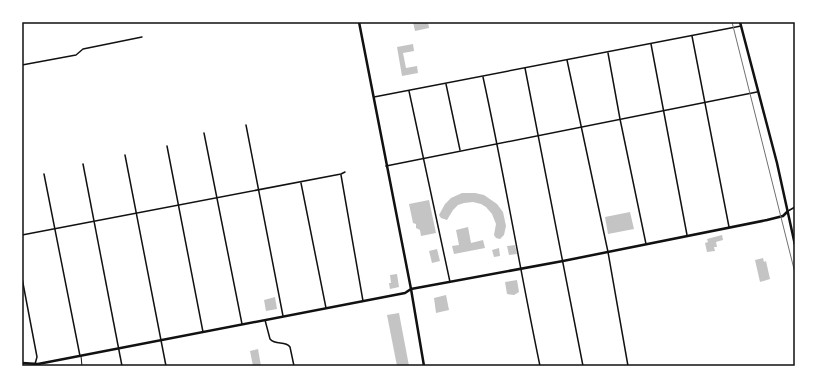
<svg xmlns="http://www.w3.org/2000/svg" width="817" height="388" font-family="'Roboto Condensed',sans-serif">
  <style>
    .building { fill: #c4c4c4 }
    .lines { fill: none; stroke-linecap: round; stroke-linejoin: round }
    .service { stroke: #111; stroke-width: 1 }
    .minor { stroke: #111; stroke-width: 1.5 }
    .secondary { stroke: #111; stroke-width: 2.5 }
    .primary { stroke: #111; stroke-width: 2.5 }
    .tram { stroke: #707070; stroke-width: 1 }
    .neatline { fill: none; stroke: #111; stroke-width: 1.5 }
  </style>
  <rect width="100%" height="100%" fill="#fff"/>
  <g class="building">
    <path d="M 413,22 L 428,22 L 429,28 L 415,31 Z"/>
    <path d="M 413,44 L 414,51 L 403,53 L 406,68 L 417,66 L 418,73 L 402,76 L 397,47 Z"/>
    <path d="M 462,193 L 475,193 L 484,195 L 497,204 L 503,212 L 506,226 L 504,235 L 500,239 L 496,238 L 494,235 L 496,224 L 492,214 L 486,207 L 481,204 L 473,202 L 464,203 L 458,205 L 453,210 L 447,220 L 441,218 L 439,215 L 445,204 L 451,198 Z"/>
    <path d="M 429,200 L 436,233 L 421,236 L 420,230 L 416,228 L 416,224 L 413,223 L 409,204 Z"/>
    <path d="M 630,212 L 634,229 L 608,234 L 605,217 Z"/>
    <path d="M 468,227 L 471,243 L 483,240 L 485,248 L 454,254 L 452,246 L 459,245 L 456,230 Z"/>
    <path d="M 722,235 L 723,240 L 716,242 L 717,247 L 714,247 L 715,251 L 707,252 L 705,243 L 708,242 L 707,239 Z"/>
    <path d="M 515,245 L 517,254 L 509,255 L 507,246 Z"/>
    <path d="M 499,248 L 500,256 L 494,257 L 492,250 Z"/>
    <path d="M 437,249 L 440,261 L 432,263 L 429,251 Z"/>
    <path d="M 763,258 L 764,262 L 766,261 L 770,279 L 760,282 L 755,260 Z"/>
    <path d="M 397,274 L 399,287 L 390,289 L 389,283 L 391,283 L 390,275 Z"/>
    <path d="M 517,280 L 519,292 L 514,295 L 507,294 L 505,282 Z"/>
    <path d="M 446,295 L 449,310 L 436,313 L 434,298 Z"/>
    <path d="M 275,297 L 277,309 L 266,311 L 264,300 Z"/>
    <path d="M 399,313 L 409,366 L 397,366 L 387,315 Z"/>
    <path d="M 258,349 L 261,366 L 253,366 L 250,351 Z"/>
  </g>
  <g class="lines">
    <path class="service" d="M 81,356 L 82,366"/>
    <g class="minor">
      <path d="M 692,36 L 729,227"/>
      <path d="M 651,44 L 687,235"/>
      <path d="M 608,53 L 620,119 L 646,244"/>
      <path d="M 567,60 L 608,252 L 628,366"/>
      <path d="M 22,65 L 76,55 L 83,49 L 142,37"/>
      <path d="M 525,68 L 583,366"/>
      <path d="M 483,77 C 504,173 520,270 540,366"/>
      <path d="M 446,84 L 460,150"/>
      <path d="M 409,91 L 450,282"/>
      <path d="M 374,97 L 741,26"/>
      <path d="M 246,125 L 283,316"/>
      <path d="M 204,133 L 242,324"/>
      <path d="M 167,146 L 203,332"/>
      <path d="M 125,155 L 166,366"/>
      <path d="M 83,164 L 122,366"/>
      <path d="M 386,166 L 757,92"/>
      <path d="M 44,174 L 80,356"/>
      <path d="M 341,175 L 363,301"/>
      <path d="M 301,183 L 326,308"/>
      <path d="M 788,211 L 795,207"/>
      <path d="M 22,235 L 341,174 L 345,172"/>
      <path d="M 22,278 L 37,357 L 35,364"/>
      <path d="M 265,320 L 270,339 C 276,346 285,340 290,347 L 294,366"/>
    </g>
    <g class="secondary">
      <path d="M 359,22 L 411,289 L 424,366"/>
      <path d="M 22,363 L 38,364 L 405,293 L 411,289 L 563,261 L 767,220 L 783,216 L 787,212"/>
    </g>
    <path class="primary" d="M 740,22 L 777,163 L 795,245"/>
    <path class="tram" d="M 732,22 L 795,273"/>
  </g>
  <rect width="817" height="388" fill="none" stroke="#ffffff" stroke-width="46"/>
  <rect x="23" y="23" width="771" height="342" class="neatline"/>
</svg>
